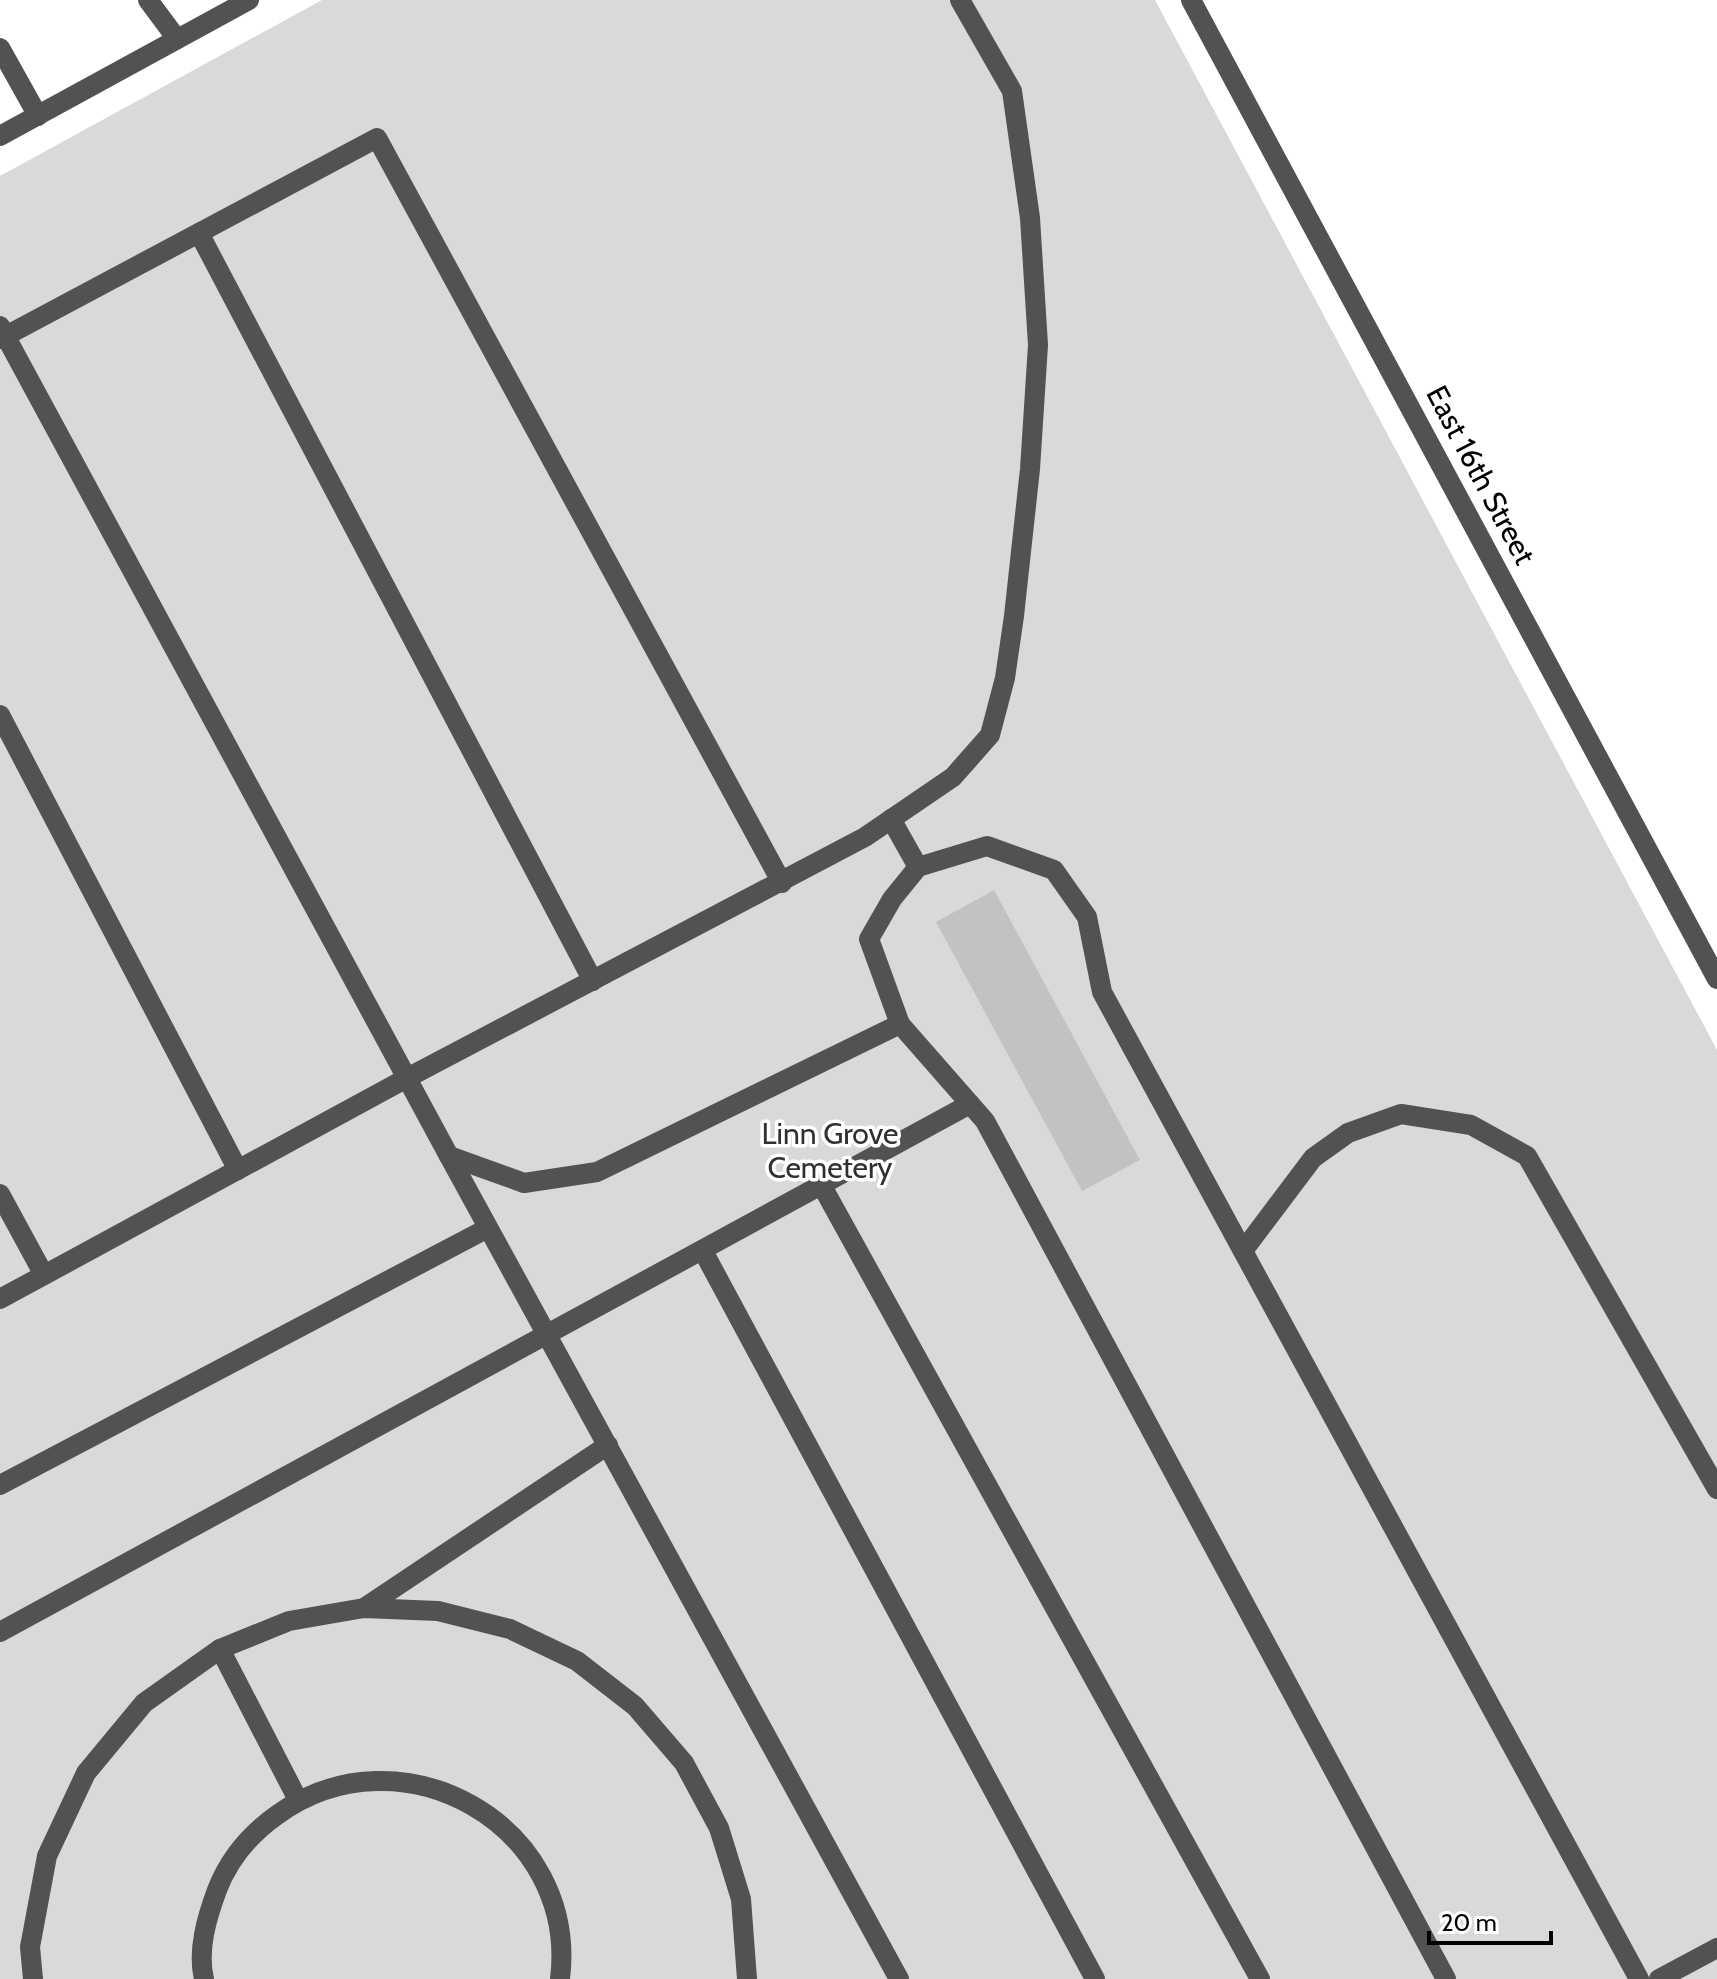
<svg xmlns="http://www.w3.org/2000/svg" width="1717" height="1979" font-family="Cabin,sans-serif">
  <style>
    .green { fill: #d9d9d9 }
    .building { fill: #c2c2c2 }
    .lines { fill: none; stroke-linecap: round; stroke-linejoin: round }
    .minor { stroke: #525252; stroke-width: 20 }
    .labels { text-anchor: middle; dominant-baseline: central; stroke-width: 7; stroke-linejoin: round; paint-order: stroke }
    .street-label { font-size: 30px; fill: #000; stroke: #fff }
    .park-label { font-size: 30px; fill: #303030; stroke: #fff }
  </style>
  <rect width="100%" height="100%" fill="#fff"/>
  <path class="green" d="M 322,0 L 1155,0 L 1717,1050 L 1717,1979 L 0,1979 L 0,176 Z"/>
  <path class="building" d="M 994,890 L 1140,1160 L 1082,1191 L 936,922 Z"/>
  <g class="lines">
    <g class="minor">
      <path d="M 148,0 L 177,39"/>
      <path d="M 1191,0 L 1717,979"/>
      <path d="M 0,48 L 38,116"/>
      <path d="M 0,136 L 249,0"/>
      <path d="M 199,233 L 593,981"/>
      <path d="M 0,326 L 449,1156 L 524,1183 L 597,1172 L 900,1024"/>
      <path d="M 0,339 L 377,138 L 782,883"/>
      <path d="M 0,715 L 238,1170"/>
      <path d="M 891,819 L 918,867"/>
      <path d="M 449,1156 L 899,1979"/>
      <path d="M 822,1186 L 1260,1979"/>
      <path d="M 0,1194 L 44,1275"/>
      <path d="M 703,1251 L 1095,1979"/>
      <path d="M 1243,1251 L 1313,1158 L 1348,1133 L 1401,1114 L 1471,1125 L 1527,1156 L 1717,1489"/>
      <path d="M 0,1299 L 407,1078 L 865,837 L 953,777 L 990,735 L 1005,678 L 1014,616 L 1030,469 L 1038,345 L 1030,218 L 1012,91 L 960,0"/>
      <path d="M 0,1485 L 488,1228"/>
      <path d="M 364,1608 L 608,1445"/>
      <path d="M 0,1632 L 970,1104"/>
      <path d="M 220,1649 L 298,1800"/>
      <path d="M 33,1979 L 30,1947 L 47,1856 L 86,1773 L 144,1703 L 220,1649 L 289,1621 L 364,1608 L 438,1611 L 510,1629 L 577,1661 L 635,1706 L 684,1763 L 719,1828 L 741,1899 L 747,1979"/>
      <path d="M 204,1979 C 197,1950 207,1917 217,1890 C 229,1859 250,1834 277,1815 C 401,1725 579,1825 560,1979"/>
      <path d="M 1446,1979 L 985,1121 L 900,1024 L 869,939 L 892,899 L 918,867 L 987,846 L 1054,870 L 1087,917 L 1102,992 L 1639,1979"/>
      <path d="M 1659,1979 L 1717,1948"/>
    </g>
  </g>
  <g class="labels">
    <g class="street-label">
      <text transform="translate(1481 475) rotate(62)">East 16th Street</text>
    </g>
    <g class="park-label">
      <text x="830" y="1133">Linn Grove<tspan x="830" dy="34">Cemetery</tspan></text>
    </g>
  </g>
  <path d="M1429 1931v12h122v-12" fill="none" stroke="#000000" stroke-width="4"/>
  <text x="1441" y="1931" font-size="24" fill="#000000" stroke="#ffffff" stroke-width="6" paint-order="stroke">20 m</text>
</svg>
